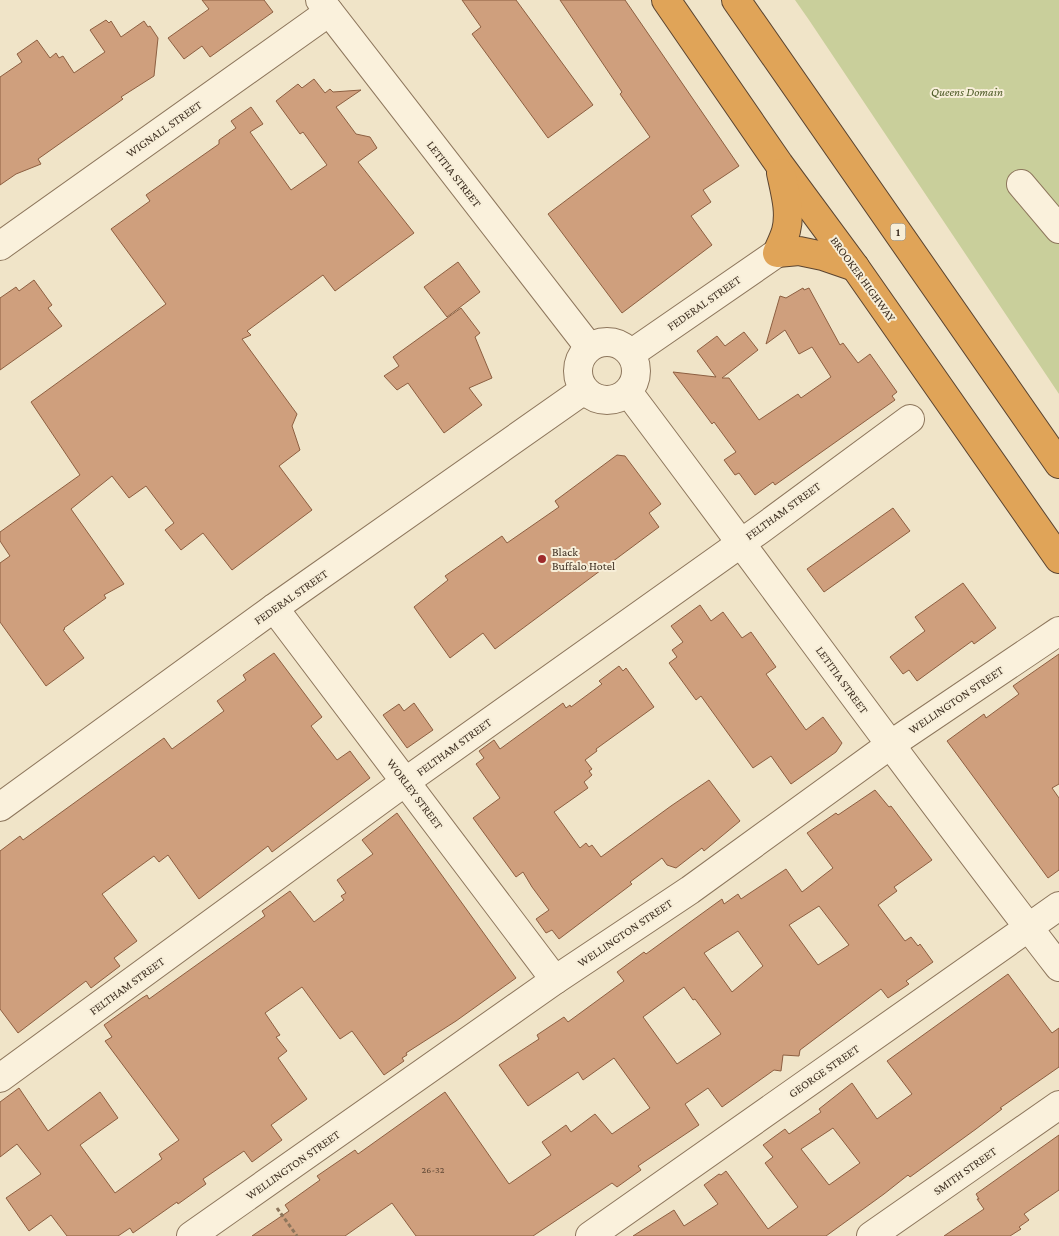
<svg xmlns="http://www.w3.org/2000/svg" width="1059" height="1236" font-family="'Crimson Pro',serif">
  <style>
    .green { fill: #c9cf9b }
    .building { fill: #cf9f7d; stroke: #8d5f41; fill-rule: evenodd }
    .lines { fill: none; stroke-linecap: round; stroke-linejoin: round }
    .minor-casing { stroke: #8d765c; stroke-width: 30 }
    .highway-casing { stroke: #5b4430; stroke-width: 30 }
    .path { stroke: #8d765c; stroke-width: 3; stroke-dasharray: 4 2.5; stroke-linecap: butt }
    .minor { stroke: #faf1dc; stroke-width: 28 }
    .highway { stroke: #e0a458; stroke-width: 28 }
    .poi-dot { fill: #9e2a2b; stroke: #f7eed8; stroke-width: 2 }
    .labels { text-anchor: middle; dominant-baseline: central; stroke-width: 4; stroke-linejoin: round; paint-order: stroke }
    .number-label { font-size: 10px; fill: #624a37 }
    .shield { fill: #f7eed8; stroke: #756857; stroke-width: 1 }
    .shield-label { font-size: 11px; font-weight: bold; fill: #3d2e20 }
    .park-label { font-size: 12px; font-style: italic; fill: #4d5a26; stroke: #f7eed8 }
    .street-label { font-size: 12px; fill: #3d2e20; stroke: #f7eed8 }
    .poi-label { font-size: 12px; fill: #3d2e20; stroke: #f7eed8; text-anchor: start }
  </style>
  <rect width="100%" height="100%" fill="#f0e4c8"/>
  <path class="green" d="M 795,0 L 1059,0 L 1059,394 L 809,20 Z"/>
  <g class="building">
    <path d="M 202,0 L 264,0 L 273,12 L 210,57 L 202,46 L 184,59 L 168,38 L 209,9 Z"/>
    <path d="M 462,0 L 516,0 L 593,105 L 548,138 L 472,34 L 481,27 Z"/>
    <path d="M 560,0 L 625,0 L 739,166 L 703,190 L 711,202 L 691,216 L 712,245 L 622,313 L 548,214 L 650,137 L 620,94 L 622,92 Z"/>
    <path d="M 106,20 L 109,23 L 111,21 L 121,37 L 144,21 L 148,27 L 150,26 L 158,38 L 154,76 L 121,97 L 123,99 L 38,159 L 41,164 L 16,174 L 0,185 L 0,77 L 22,62 L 17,54 L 37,40 L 50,58 L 56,53 L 59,58 L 63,56 L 74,73 L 105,52 L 90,30 Z"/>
    <path d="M 314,79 L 325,93 L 330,89 L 333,92 L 361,90 L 336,107 L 356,134 L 370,137 L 377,148 L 358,162 L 414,233 L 335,291 L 323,275 L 247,331 L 251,335 L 242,339 L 297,414 L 292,426 L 300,450 L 279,466 L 312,510 L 232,570 L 203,533 L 181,550 L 165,530 L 174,523 L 146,486 L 129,498 L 112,476 L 71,509 L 124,584 L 104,595 L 106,598 L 64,628 L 65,629 L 63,630 L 84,658 L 46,686 L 0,622 L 0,563 L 10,556 L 0,541 L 0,532 L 80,475 L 31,402 L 166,304 L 111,229 L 150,201 L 146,195 L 219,144 L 219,140 L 236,128 L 231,121 L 251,107 L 263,124 L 250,132 L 291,190 L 327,165 L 303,132 L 300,134 L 276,101 L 298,84 L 302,88 Z"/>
    <path d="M 458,262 L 480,292 L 447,317 L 424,287 Z"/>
    <path d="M 34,280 L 52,305 L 48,308 L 62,326 L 0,370 L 0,298 L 16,287 L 19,291 Z"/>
    <path d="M 803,288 L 804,290 L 809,288 L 840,345 L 843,343 L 858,363 L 870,354 L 897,392 L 892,396 L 895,400 L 775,485 L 773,482 L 755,495 L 739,473 L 735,475 L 724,460 L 736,452 L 714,422 L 712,424 L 673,372 L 716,377 L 697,351 L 717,336 L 725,346 L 744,332 L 758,350 L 722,378 L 729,378 L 759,420 L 798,394 L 801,398 L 831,377 L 812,347 L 799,354 L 785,330 L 766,344 L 780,296 L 786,298 Z"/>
    <path d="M 461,308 L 480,333 L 475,337 L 492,378 L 469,388 L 482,405 L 444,433 L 408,383 L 397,390 L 384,376 L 399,366 L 393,357 Z"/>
    <path d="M 617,455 L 625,456 L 661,504 L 649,513 L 659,527 L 495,649 L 483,633 L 450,658 L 414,607 L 448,580 L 445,576 L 502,536 L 507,543 L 559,507 L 555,501 Z"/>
    <path d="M 893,508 L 910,531 L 824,592 L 807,569 Z"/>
    <path d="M 963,583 L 996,628 L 974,644 L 972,641 L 917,681 L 909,670 L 903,674 L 890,657 L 925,631 L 915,617 Z"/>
    <path d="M 700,605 L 711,621 L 723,612 L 742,638 L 751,632 L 776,667 L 766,674 L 806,730 L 823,717 L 842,743 L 836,752 L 791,784 L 771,756 L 753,768 L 701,696 L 696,700 L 669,663 L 677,657 L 672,650 L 683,642 L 671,626 Z"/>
    <path d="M 274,653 L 322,717 L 311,726 L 337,760 L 350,751 L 370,778 L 272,852 L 268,846 L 199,899 L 168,855 L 159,862 L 154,856 L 147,861 L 102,894 L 137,941 L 114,958 L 120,966 L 91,988 L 86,981 L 18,1033 L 0,1009 L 0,851 L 20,836 L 23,840 L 164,738 L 172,749 L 224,711 L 217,701 L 246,680 L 243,675 Z"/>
    <path d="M 1059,654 L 1059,784 L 1052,788 L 1059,798 L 1059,870 L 1048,878 L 947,741 L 984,714 L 986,718 L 1019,694 L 1013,686 Z"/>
    <path d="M 619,666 L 623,671 L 626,668 L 654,707 L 596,749 L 597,751 L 585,760 L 592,769 L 589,771 L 592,775 L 584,782 L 588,788 L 554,812 L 580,848 L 586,843 L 589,847 L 592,845 L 601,857 L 671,806 L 709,780 L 740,821 L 704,851 L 702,848 L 676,868 L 667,865 L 662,858 L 630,882 L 632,884 L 559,939 L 552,930 L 546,933 L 536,919 L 549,910 L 532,887 L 523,872 L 516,877 L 473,818 L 500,798 L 476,764 L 484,758 L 479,751 L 494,740 L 500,749 L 563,703 L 566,708 L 570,705 L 571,707 L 602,684 L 599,681 Z"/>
    <path d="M 414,703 L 433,730 L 407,748 L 383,715 L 399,704 L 404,711 Z"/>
    <path d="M 875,790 L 889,807 L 891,806 L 932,860 L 894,887 L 897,891 L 878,905 L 905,941 L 911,937 L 918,946 L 920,944 L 933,962 L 906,981 L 909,984 L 888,998 L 881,989 L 800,1050 L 799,1056 L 783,1055 L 781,1071 L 774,1070 L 722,1107 L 708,1088 L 685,1104 L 699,1125 L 638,1166 L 641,1170 L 617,1187 L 612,1183 L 533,1236 L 416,1236 L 392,1203 L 345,1236 L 252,1236 L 289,1211 L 285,1205 L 320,1180 L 317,1176 L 355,1150 L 358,1154 L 445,1092 L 509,1184 L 551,1155 L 542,1142 L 566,1125 L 571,1132 L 595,1114 L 612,1134 L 650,1108 L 614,1058 L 583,1080 L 578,1072 L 528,1106 L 499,1065 L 539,1039 L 537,1035 L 564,1017 L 568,1022 L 624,981 L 617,972 L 644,952 L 646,954 L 722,899 L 724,904 L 738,894 L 741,899 L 786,869 L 802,892 L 833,868 L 807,833 L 836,813 L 838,815 ZM 819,906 L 849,945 L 818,965 L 789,925 ZM 738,931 L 763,966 L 732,992 L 704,953 ZM 684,987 L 693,1000 L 695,999 L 721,1034 L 677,1064 L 643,1017 Z"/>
    <path d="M 397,813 L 516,978 L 456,1021 L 406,1053 L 407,1055 L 402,1058 L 404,1061 L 384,1075 L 352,1031 L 340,1039 L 302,987 L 265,1013 L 280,1035 L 276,1037 L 287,1051 L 278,1058 L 307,1099 L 271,1125 L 282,1140 L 252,1162 L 244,1151 L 203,1179 L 206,1184 L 178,1204 L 177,1202 L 133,1233 L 130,1228 L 118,1236 L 67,1236 L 51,1215 L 29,1231 L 6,1198 L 41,1174 L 17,1144 L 0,1157 L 0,1102 L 19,1088 L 48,1131 L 100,1092 L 118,1118 L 80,1145 L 115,1193 L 162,1159 L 159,1154 L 179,1140 L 105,1041 L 112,1037 L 104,1025 L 142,998 L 147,995 L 149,999 L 265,916 L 262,911 L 290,891 L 314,922 L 344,900 L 341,896 L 346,893 L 337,880 L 373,854 L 362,840 Z"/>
    <path d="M 1008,974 L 1052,1033 L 1059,1028 L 1059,1067 L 1000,1108 L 1002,1109 L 976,1129 L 910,1177 L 908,1175 L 884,1194 L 826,1236 L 633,1236 L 674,1210 L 684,1226 L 718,1204 L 704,1185 L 719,1174 L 721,1175 L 726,1171 L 768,1229 L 798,1207 L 765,1163 L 773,1157 L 763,1145 L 785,1129 L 789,1134 L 821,1112 L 819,1109 L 852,1083 L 877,1119 L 912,1094 L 887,1061 ZM 833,1128 L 860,1163 L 829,1185 L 801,1149 Z"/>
    <path d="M 1059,1135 L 1059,1190 L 1024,1214 L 1029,1220 L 1019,1227 L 1021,1229 L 1010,1236 L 944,1236 L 984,1209 L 977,1199 L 979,1199 L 976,1194 Z"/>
  </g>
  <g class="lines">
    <g class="minor-casing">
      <g id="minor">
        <path d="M 320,0 L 589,347"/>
        <path d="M 1021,184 L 1059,229"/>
        <path d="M 0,246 L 329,12"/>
        <circle cx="607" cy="371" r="29"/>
        <path d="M 632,353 L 777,253"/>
        <path d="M 628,392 C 772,583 912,778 1059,967"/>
        <path d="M 274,608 L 555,980"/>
        <path d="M 0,807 L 274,608 L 584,390"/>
        <path d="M 0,1078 L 405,782 L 761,529 L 910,419"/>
        <path d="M 191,1236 L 555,980 L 690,890 L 890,745 L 1059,631"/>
        <path d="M 590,1236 L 1059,906"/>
        <path d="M 871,1236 L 1059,1105"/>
      </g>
    </g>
    <g class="highway-casing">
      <g id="highway">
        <path d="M 666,0 L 779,164 L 855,267 L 1059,559"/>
        <path d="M 736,0 L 1059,464"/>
        <path d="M 781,173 C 785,192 791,212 786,231 C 784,238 780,246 777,253 L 799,251 L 823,256 L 855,267"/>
      </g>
    </g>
    <path class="path" d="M 277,1208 L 297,1236"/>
    <use href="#minor" class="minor"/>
    <use href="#highway" class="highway"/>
  </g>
  <circle class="poi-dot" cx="542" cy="559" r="5"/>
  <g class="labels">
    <g class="number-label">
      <text x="433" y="1169">26-32</text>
    </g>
    <rect class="shield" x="890.5" y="223.5" width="15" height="17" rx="4"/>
    <g class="shield-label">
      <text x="898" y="232">1</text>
    </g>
    <g class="park-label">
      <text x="967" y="92">Queens Domain</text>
    </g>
    <g class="street-label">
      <text transform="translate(164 129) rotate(-35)">WIGNALL STREET</text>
      <text transform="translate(454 174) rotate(52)">LETITIA STREET</text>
      <text transform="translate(863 279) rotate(54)">BROOKER HIGHWAY</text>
      <text transform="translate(704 303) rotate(-35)">FEDERAL STREET</text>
      <text transform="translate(783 511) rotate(-36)">FELTHAM STREET</text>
      <text transform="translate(291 597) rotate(-35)">FEDERAL STREET</text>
      <text transform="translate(842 680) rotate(54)">LETITIA STREET</text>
      <text transform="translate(956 700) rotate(-34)">WELLINGTON STREET</text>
      <text transform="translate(454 747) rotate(-36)">FELTHAM STREET</text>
      <text transform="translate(415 794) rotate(53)">WORLEY STREET</text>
      <text transform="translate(625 933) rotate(-34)">WELLINGTON STREET</text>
      <text transform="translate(127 986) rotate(-36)">FELTHAM STREET</text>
      <text transform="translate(824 1071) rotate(-35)">GEORGE STREET</text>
      <text transform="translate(293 1165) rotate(-35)">WELLINGTON STREET</text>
      <text transform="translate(965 1171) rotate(-35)">SMITH STREET</text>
    </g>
    <g class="poi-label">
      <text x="552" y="552">Black<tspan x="552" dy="14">Buffalo Hotel</tspan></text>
    </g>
  </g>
</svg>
